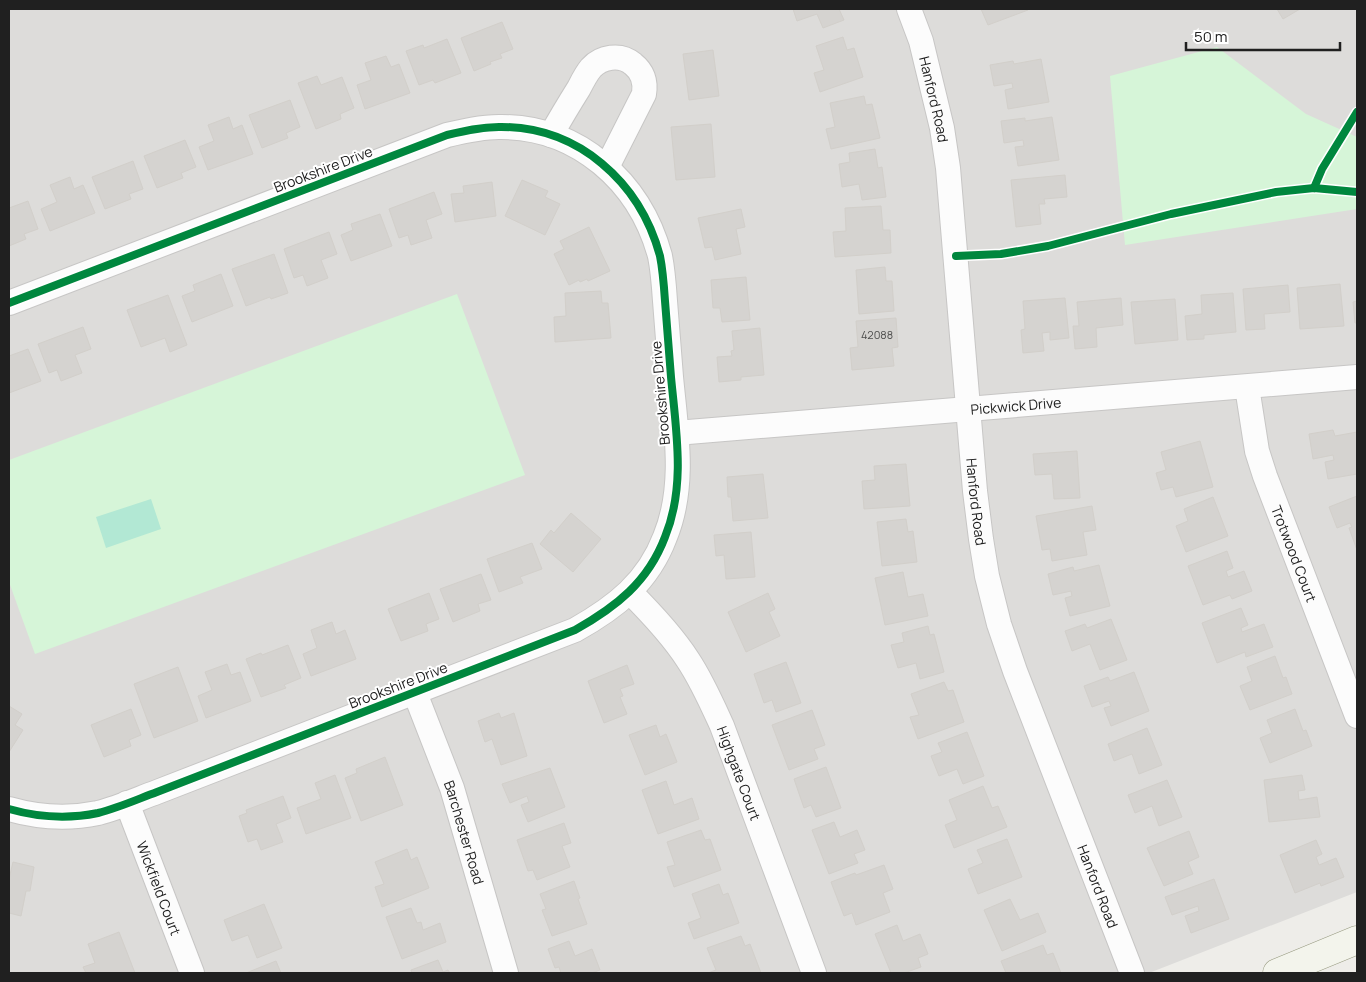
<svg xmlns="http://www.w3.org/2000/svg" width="1366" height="982" font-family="Manrope,sans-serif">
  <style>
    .residential { fill: #dddcda }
    .park { fill: #d6f5d8 }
    .pitch { fill: #b2e8d4 }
    .building { fill: #d5d3d0; stroke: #d2cfca }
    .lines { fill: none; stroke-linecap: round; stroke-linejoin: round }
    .street-casing { stroke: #c7c6c5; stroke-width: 26 }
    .secondary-casing { stroke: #96997f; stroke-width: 29 }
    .street { stroke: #fcfcfc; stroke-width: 24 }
    .secondary { stroke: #f3f4ec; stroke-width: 28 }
    .cycleway-casing { stroke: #fff; stroke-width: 11 }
    .cycleway { stroke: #00873e; stroke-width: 8 }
    .labels { text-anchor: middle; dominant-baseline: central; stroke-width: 4; stroke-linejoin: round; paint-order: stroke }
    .number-label { font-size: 11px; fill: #4d4d4c }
    .street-label { font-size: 14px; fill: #202020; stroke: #fff }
  </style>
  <rect width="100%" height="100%" fill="#eeede9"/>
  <path class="residential" d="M 9,9 L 1357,9 L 1357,892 L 1149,973 L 9,973 Z"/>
  <g class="park">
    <path d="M 1217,47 L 1306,114 L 1357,137 L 1357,209 L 1125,245 L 1110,76 Z"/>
    <path d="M 457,294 L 525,475 L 35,654 L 9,582 L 9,460 Z"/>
  </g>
  <path class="pitch" d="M 151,499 L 161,529 L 106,548 L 96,517 Z"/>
  <g class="building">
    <path d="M 793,9 L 839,9 L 844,20 L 823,28 L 817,14 L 797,21 Z"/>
    <path d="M 981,9 L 1028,9 L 1028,10 L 988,25 Z"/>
    <path d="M 1277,9 L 1300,9 L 1283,19 Z"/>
    <path d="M 502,22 L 513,49 L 500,54 L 502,58 L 490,62 L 491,64 L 474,71 L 461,38 Z"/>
    <path d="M 843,37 L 847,50 L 854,48 L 863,77 L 820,92 L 814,73 L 824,70 L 816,46 Z"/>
    <path d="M 447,39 L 461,73 L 435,83 L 433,80 L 419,85 L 406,51 L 423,45 L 424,48 Z"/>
    <path d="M 713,50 L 719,96 L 689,100 L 683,54 Z"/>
    <path d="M 386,56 L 391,67 L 399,64 L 410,93 L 365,109 L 357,85 L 371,80 L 365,63 Z"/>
    <path d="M 1041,59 L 1049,102 L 1008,109 L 1005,90 L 1013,88 L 1012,83 L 994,86 L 990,65 L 1013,61 L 1014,64 Z"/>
    <path d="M 317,76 L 321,85 L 342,77 L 354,108 L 340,114 L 341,119 L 316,129 L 298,83 Z"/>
    <path d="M 864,96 L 866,105 L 872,104 L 880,138 L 831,149 L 826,129 L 835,127 L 830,103 Z"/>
    <path d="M 290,100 L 300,127 L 286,133 L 288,138 L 262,148 L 249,115 Z"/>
    <path d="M 229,117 L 233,129 L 242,125 L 253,154 L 208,170 L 199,147 L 214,141 L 208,125 Z"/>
    <path d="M 1052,117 L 1059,160 L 1018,166 L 1015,147 L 1024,146 L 1023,140 L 1004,143 L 1001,121 L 1025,118 L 1025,121 Z"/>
    <path d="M 711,124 L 715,177 L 676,180 L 671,127 Z"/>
    <path d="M 185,140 L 196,167 L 181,173 L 183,178 L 157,188 L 144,156 Z"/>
    <path d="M 875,149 L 878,168 L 882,167 L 886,197 L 862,200 L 859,184 L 842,187 L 839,164 L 850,162 L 849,153 Z"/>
    <path d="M 133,161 L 143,189 L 129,194 L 131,199 L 105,209 L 92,177 Z"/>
    <path d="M 1065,175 L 1067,197 L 1044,199 L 1045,204 L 1039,204 L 1041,224 L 1016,227 L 1011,180 Z"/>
    <path d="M 70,177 L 74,189 L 83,185 L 95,213 L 50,231 L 41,209 L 57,202 L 50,185 Z"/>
    <path d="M 522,180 L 548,191 L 545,197 L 560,204 L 545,235 L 505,216 Z"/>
    <path d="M 492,182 L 496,216 L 455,222 L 451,194 L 464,193 L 463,186 Z"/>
    <path d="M 434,192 L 442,214 L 426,220 L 432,238 L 411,245 L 408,235 L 399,238 L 389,209 Z"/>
    <path d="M 28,201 L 38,229 L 24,234 L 26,239 L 9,246 L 9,208 Z"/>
    <path d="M 881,206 L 883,230 L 890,230 L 891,253 L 835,257 L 833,232 L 846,231 L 845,208 Z"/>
    <path d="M 741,209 L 745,227 L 736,229 L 741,254 L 715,260 L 712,247 L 705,248 L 698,218 Z"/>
    <path d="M 380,214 L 392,246 L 351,261 L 341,235 L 353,230 L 351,224 Z"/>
    <path d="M 589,227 L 610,271 L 588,281 L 587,279 L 580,282 L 579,280 L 569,285 L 554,254 L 564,249 L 560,241 Z"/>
    <path d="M 329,232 L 337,254 L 321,260 L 328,278 L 307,286 L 303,275 L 294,278 L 284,249 Z"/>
    <path d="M 274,254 L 288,293 L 271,299 L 270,297 L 246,306 L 232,269 Z"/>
    <path d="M 885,267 L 886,281 L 892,281 L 894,311 L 859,314 L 856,270 Z"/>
    <path d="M 221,274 L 233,306 L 192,322 L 182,296 L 195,291 L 193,285 Z"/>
    <path d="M 746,277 L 750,320 L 722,322 L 720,308 L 713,308 L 711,280 Z"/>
    <path d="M 1340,284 L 1344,326 L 1300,329 L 1297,288 Z"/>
    <path d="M 1288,285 L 1290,312 L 1264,314 L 1265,329 L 1246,330 L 1243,289 Z"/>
    <path d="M 601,291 L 602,303 L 608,303 L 611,338 L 555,342 L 554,317 L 566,316 L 565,293 Z"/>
    <path d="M 1233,293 L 1236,332 L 1204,335 L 1204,339 L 1187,340 L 1185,316 L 1202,314 L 1201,295 Z"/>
    <path d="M 168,295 L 187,345 L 170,352 L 165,338 L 141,347 L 127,310 Z"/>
    <path d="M 1065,298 L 1069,338 L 1050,340 L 1050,332 L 1042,333 L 1044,351 L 1023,353 L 1021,330 L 1025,329 L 1023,301 Z"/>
    <path d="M 1121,298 L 1123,325 L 1096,328 L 1097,347 L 1075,349 L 1073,326 L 1079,326 L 1077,302 Z"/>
    <path d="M 1175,299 L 1178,340 L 1135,344 L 1131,302 Z"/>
    <path d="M 1357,301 L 1357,323 L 1355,323 L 1353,302 Z"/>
    <path d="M 896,318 L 898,347 L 892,348 L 894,366 L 852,370 L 850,348 L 858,347 L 856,321 Z"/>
    <path d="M 83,327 L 91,349 L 75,355 L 82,373 L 61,381 L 57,370 L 49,373 L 38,344 Z"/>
    <path d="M 760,328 L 764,375 L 741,377 L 741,380 L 719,382 L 717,357 L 732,356 L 731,351 L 734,350 L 732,331 Z"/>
    <path d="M 28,349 L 41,381 L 9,393 L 9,356 Z"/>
    <path d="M 1333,430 L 1335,436 L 1357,432 L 1357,474 L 1328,479 L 1325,462 L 1334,460 L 1333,455 L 1313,459 L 1309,434 Z"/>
    <path d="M 1200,441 L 1213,487 L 1176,497 L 1173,487 L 1161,490 L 1156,473 L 1166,470 L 1161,452 Z"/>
    <path d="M 1077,451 L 1080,498 L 1054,499 L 1052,474 L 1035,475 L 1033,454 Z"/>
    <path d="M 906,464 L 910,506 L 864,509 L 862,481 L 875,480 L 874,466 Z"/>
    <path d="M 763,474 L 768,518 L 733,521 L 731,497 L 728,497 L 727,477 Z"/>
    <path d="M 1357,496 L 1357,550 L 1349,528 L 1352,527 L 1350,523 L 1337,528 L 1329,507 Z"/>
    <path d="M 1213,497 L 1228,536 L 1186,552 L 1176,526 L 1188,521 L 1184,509 Z"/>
    <path d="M 1092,506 L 1096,530 L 1083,532 L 1087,555 L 1052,561 L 1050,549 L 1042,550 L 1036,516 Z"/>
    <path d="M 571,513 L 601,539 L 573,572 L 540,544 L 551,530 L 554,533 Z"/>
    <path d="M 906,519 L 908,532 L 913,531 L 917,562 L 882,566 L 877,522 Z"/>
    <path d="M 751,532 L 755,577 L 726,579 L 724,555 L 716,556 L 714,535 Z"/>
    <path d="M 532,543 L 542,569 L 520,577 L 523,583 L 499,592 L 487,559 Z"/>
    <path d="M 1227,551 L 1233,568 L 1226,571 L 1228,577 L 1244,571 L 1252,591 L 1232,599 L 1230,595 L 1203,605 L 1188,566 Z"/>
    <path d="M 1099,565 L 1110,606 L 1070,616 L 1065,598 L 1072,596 L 1071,591 L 1053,595 L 1048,574 L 1073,567 L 1074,571 Z"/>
    <path d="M 903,572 L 908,597 L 923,594 L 928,616 L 885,625 L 875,578 Z"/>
    <path d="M 481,574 L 491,600 L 478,604 L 480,611 L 453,622 L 440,589 Z"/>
    <path d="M 429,593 L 439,619 L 426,624 L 428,631 L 401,641 L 388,609 Z"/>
    <path d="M 768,593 L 775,609 L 769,612 L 780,636 L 746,652 L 728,612 Z"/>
    <path d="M 1241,608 L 1248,625 L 1241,628 L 1242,632 L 1264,624 L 1273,647 L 1246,657 L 1245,652 L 1217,663 L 1202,623 Z"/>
    <path d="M 1111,619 L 1127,660 L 1100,670 L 1090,644 L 1072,651 L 1065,631 L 1085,624 L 1087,628 Z"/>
    <path d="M 332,622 L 336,634 L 345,630 L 356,659 L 311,676 L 303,654 L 317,648 L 311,630 Z"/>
    <path d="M 928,626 L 930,635 L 934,634 L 944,672 L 920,679 L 916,663 L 898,668 L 891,645 L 904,642 L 902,633 Z"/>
    <path d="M 288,645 L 301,678 L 284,685 L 286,688 L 261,697 L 246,659 L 261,653 L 262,655 Z"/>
    <path d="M 1275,656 L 1283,678 L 1286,677 L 1292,694 L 1250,710 L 1240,686 L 1252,681 L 1247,667 Z"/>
    <path d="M 786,662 L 801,703 L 776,712 L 772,700 L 764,703 L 754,674 Z"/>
    <path d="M 227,664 L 231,675 L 240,672 L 251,701 L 206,718 L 198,696 L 212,690 L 205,672 Z"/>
    <path d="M 627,665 L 634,684 L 620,689 L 623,696 L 620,697 L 627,714 L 604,723 L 588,681 Z"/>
    <path d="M 178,667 L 198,721 L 154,738 L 134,684 Z"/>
    <path d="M 1134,672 L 1149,711 L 1111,726 L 1104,708 L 1111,706 L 1109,701 L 1092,707 L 1084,686 L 1108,677 L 1110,681 Z"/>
    <path d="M 944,682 L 948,691 L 953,690 L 964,722 L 918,739 L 910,717 L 919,715 L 911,694 Z"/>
    <path d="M 9,706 L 22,714 L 15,725 L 23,730 L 9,752 Z"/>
    <path d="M 131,709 L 141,735 L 129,740 L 131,746 L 104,757 L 91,725 Z"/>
    <path d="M 1295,709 L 1303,731 L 1306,730 L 1312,746 L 1270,763 L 1260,738 L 1272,733 L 1267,720 Z"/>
    <path d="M 812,710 L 825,745 L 814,749 L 818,759 L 789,770 L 772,725 Z"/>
    <path d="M 499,713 L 501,718 L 514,713 L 527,756 L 501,765 L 492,739 L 485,742 L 478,721 Z"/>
    <path d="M 656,725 L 660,737 L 666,734 L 677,762 L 645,775 L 629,735 Z"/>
    <path d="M 1147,728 L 1162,765 L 1139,774 L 1132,754 L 1114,761 L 1108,744 Z"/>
    <path d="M 967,732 L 984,776 L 963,784 L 957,769 L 939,776 L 931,756 L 942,752 L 938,743 Z"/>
    <path d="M 385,757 L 403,805 L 361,821 L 345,778 L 357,773 L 356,769 Z"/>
    <path d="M 826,767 L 841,808 L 816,817 L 811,805 L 804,808 L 794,779 Z"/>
    <path d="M 550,768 L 565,807 L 528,822 L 521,805 L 529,802 L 527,796 L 510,803 L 502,784 Z"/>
    <path d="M 335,775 L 351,818 L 306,834 L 297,808 L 321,799 L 315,783 Z"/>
    <path d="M 1302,775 L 1305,790 L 1298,791 L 1299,800 L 1317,797 L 1320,817 L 1269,822 L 1264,780 Z"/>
    <path d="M 1167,780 L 1182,817 L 1159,826 L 1152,806 L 1135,813 L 1128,795 Z"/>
    <path d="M 666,781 L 674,805 L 692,798 L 699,819 L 658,834 L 642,790 Z"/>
    <path d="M 983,786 L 992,808 L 998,806 L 1007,827 L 954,848 L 945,825 L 957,820 L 949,800 Z"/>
    <path d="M 283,796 L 291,818 L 276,824 L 283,842 L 261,850 L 257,839 L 248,842 L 239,816 L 247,813 L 246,810 Z"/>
    <path d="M 834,822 L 840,837 L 857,830 L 865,850 L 854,854 L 858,863 L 829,874 L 812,830 Z"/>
    <path d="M 564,823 L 571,843 L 562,846 L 570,867 L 537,880 L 533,870 L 528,871 L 517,840 Z"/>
    <path d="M 701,830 L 705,840 L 710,839 L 721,870 L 674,887 L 667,867 L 675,865 L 667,842 Z"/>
    <path d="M 1189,831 L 1199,857 L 1188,862 L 1193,874 L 1164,886 L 1147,848 Z"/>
    <path d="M 1007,839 L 1022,877 L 978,894 L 968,869 L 983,863 L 977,850 Z"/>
    <path d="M 1316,840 L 1322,854 L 1316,857 L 1319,865 L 1336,858 L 1344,877 L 1321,886 L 1320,883 L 1295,893 L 1280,855 Z"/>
    <path d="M 407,849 L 411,860 L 417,857 L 429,888 L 382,907 L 375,887 L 384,884 L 375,862 Z"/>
    <path d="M 13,862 L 34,867 L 30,891 L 26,891 L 21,916 L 9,913 L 9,879 Z"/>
    <path d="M 884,865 L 893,889 L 883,893 L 890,912 L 856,925 L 852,913 L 844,916 L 831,882 L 855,873 L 856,875 Z"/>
    <path d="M 1214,879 L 1229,919 L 1191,933 L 1185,916 L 1199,911 L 1198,906 L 1172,915 L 1165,897 Z"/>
    <path d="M 574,881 L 580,898 L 578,899 L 587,924 L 552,936 L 542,910 L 546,909 L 540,894 Z"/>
    <path d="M 719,884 L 723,895 L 728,893 L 739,923 L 694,939 L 688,923 L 701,918 L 692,894 Z"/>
    <path d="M 1010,899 L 1020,920 L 1038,913 L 1046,932 L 1002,951 L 984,910 Z"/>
    <path d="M 264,904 L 282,948 L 257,958 L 248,935 L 232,941 L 224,920 Z"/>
    <path d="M 411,908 L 417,923 L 421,922 L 423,930 L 440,923 L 446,942 L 402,959 L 386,917 Z"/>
    <path d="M 897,925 L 903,941 L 920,934 L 928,954 L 918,958 L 921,967 L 904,973 L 891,973 L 875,934 Z"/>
    <path d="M 119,932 L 135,973 L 86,973 L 83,967 L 95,963 L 88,944 Z"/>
    <path d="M 741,936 L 745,946 L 750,944 L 761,973 L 708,973 L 716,970 L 707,948 Z"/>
    <path d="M 569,941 L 575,956 L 592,949 L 600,970 L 592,973 L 561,973 L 559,967 L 555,968 L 548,949 Z"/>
    <path d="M 1043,945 L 1047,955 L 1053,953 L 1061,973 L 1006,973 L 1001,961 Z"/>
    <path d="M 438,960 L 443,972 L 448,970 L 450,973 L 412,973 L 411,970 Z"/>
    <path d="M 276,961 L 281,973 L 246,973 Z"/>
  </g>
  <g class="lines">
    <g class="street-casing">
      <g id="street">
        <path id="s1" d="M 909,9 L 921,41 L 942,128 L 948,168 L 975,491 L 981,539 L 987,576 L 999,624 L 1015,671 L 1132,973"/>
        <path d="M 551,135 C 560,119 569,104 579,88 C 582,82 586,74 591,68 C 601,57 620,53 633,64 C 643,72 646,82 644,94 L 607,167"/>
        <path d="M 9,303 L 447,135 C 464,131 481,127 499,127 C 578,126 640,182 660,256 C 663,271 664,286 665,301 C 667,326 669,352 671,377 C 676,430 686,486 665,537 C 648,582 616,607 575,630 L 157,792 C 138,799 118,808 98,813 C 69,819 37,817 9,809"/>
        <path id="s2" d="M 1247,387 L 1257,451 L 1265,476 L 1357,716"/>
        <path id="s3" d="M 676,433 L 1357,377"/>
        <path id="s4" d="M 630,592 C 651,613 672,635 688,660 C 702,681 712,704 722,726 L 814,973"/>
        <path id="s5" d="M 415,693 L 452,788 L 506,973"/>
        <path id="s6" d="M 127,803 L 192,973"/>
      </g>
    </g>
    <g class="secondary-casing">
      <path id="secondary" d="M 1277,973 L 1357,940"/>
    </g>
    <use href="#street" class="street"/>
    <use href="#secondary" class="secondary"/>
    <g class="cycleway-casing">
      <g id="cycleway">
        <path d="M 1314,188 L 1322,169 L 1357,112"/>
        <path d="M 956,256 L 1001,254 L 1048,246 L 1171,214 L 1276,192 L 1314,188 L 1357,192"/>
        <path d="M 9,303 L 447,135 C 464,131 481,127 499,127 C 578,126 640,182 660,256 C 663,271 664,286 665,301 C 667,326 669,352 671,377 C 676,430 686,486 665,537 C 648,582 616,607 575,630 L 157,792 C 138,799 118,808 98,813 C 69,819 37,817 9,809"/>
      </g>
    </g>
    <use href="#cycleway" class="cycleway"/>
  </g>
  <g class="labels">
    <g class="number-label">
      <text x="877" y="334">42088</text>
    </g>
    <g class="street-label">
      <text stroke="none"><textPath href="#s1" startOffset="94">Hanford Road</textPath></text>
      <text transform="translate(323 169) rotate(-21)">Brookshire Drive</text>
      <text transform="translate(660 393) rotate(-95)">Brookshire Drive</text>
      <text stroke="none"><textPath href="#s3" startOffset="341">Pickwick Drive</textPath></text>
      <text stroke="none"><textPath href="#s1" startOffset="499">Hanford Road</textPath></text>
      <text stroke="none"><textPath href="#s2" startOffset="174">Trotwood Court</textPath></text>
      <text transform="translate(398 685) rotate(-21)">Brookshire Drive</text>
      <text stroke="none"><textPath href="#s4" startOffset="214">Highgate Court</textPath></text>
      <text stroke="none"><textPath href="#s5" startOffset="148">Barchester Road</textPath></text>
      <text stroke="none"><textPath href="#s1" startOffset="904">Hanford Road</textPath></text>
      <text stroke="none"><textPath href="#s6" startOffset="91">Wickfield Court</textPath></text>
    </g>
  </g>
  <rect width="1366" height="982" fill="none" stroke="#202020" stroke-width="20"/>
  <path d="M1186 42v8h154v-8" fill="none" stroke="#202020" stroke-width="2.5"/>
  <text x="1194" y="42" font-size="15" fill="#202020" stroke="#ffffff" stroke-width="4" paint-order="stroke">50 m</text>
</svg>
